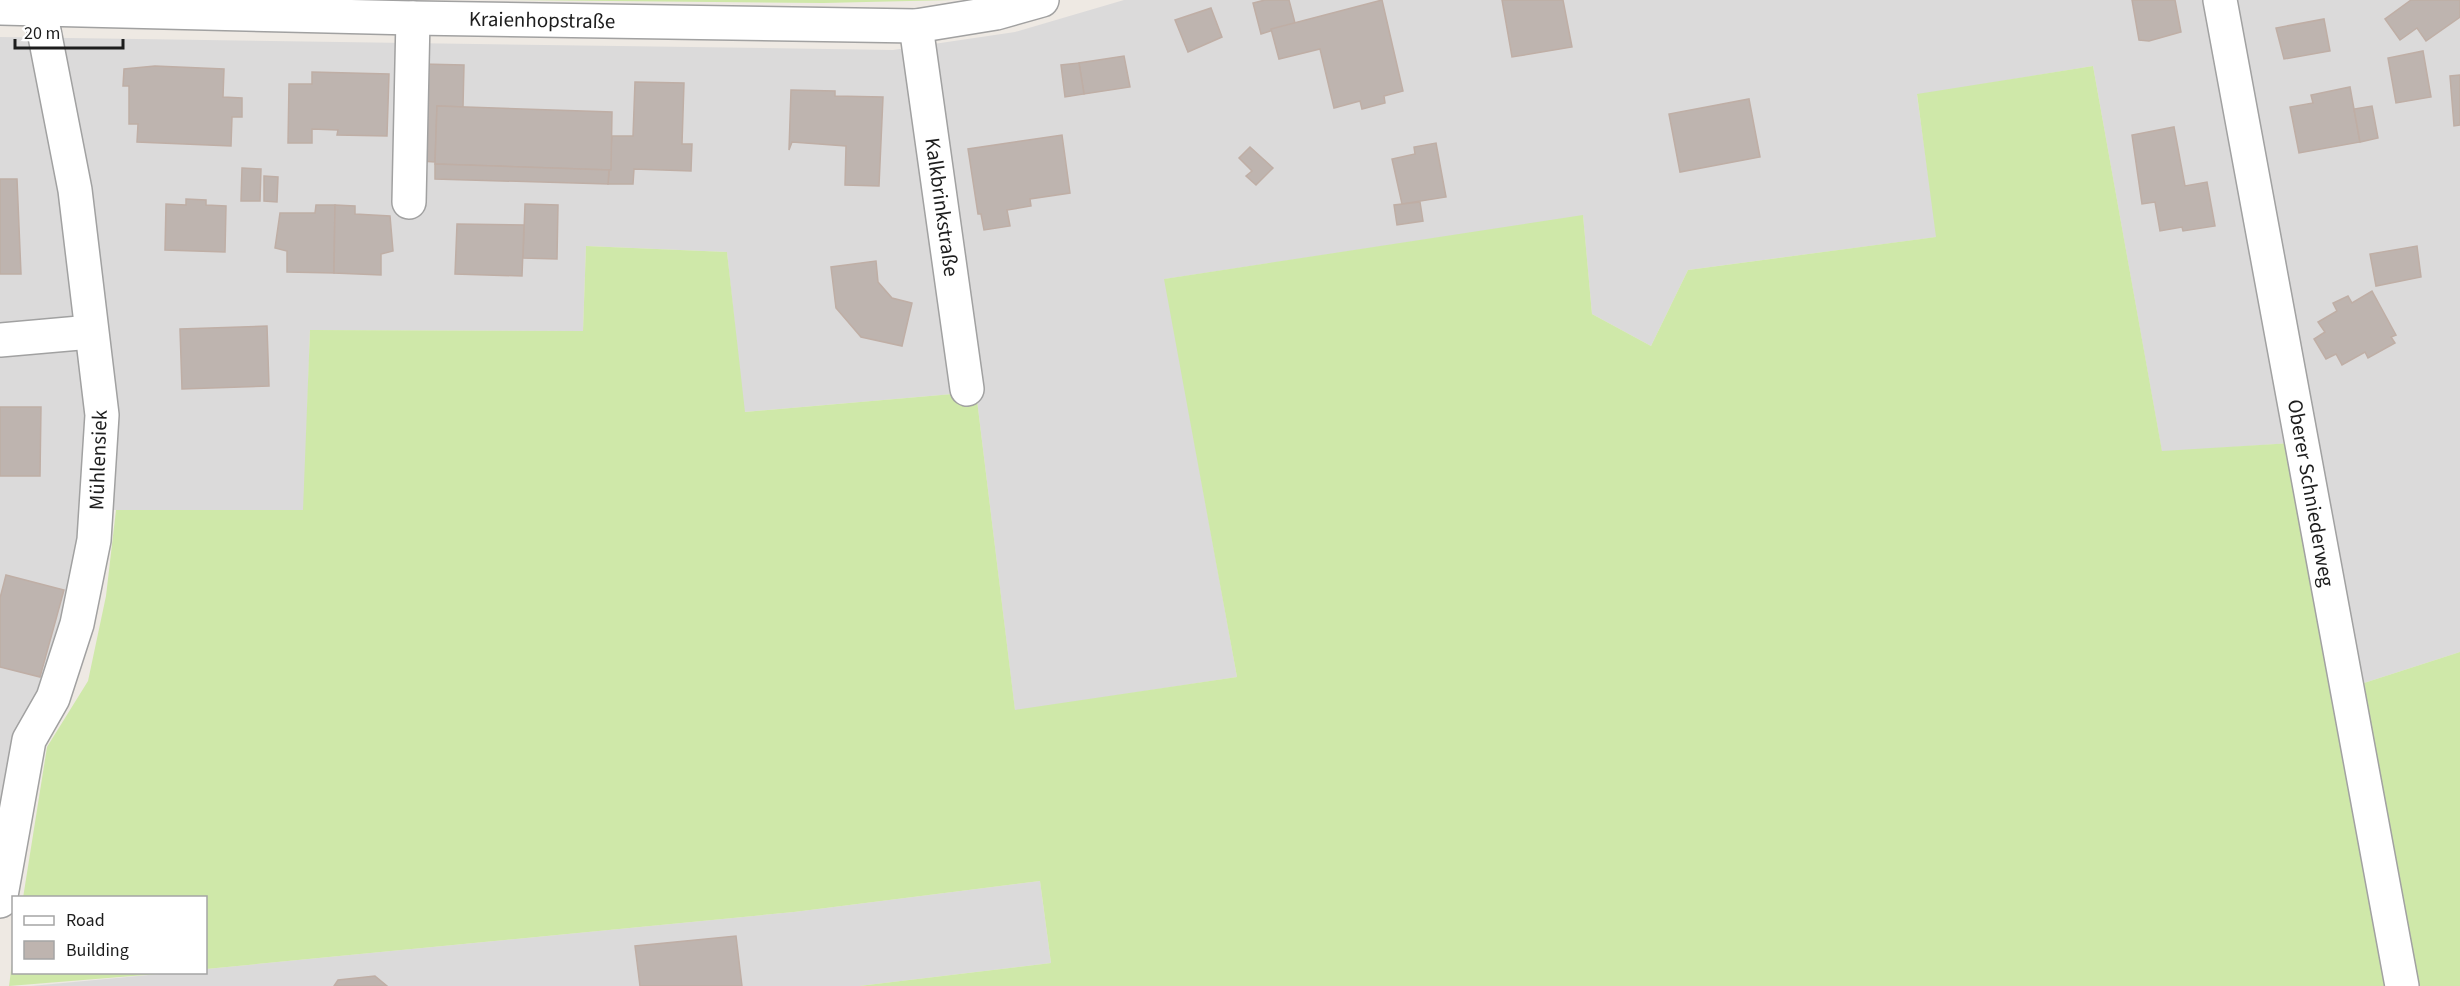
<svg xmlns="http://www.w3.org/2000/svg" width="2460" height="986" font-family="'Source Sans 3',sans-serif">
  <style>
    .residential { fill: #dbdada }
    .grass { fill: #cfe8a9 }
    .building { fill: #beb4af; stroke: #bfaea5; stroke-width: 1.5 }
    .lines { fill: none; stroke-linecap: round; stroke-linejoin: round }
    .minor-casing { stroke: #a1a1a1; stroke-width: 36 }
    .minor { stroke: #fff; stroke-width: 33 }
    .labels { text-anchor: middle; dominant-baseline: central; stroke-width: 6; stroke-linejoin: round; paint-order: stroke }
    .street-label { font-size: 21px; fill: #1d1d1d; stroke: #fff }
  </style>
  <rect width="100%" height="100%" fill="#eee9e3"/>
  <g class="residential">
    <path d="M 1124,0 L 2206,0 L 2293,443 L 2162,452 L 2093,66 L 1917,95 L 1937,237 L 1688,270 L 1651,346 L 1592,314 L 1583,216 L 1165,279 L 1237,677 L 1015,711 L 976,392 L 744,412 L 727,252 L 586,246 L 583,331 L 310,330 L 304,510 L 79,510 L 73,575 L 51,675 L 0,811 L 0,37 L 893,50 L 1015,32 Z"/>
    <path d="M 2236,0 L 2460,0 L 2460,652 L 2364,683 Z"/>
    <path d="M 1040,881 L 1051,963 L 859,986 L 31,986 L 170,973 L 206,972 L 206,969 L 794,912 Z"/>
  </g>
  <g class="grass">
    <path d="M 508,0 L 953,0 L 823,3 Z"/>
    <path d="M 2093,66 L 2162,451 L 2293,443 L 2390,986 L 859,986 L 1051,963 L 1040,881 L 794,912 L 206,969 L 206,898 L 23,898 L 47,747 L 88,681 L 106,596 L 116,510 L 303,510 L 310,330 L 583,331 L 586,246 L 727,252 L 745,412 L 976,392 L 1015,710 L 1237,677 L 1164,279 L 1583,215 L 1592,314 L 1651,346 L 1688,270 L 1936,237 L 1917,94 Z"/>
    <path d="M 2460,652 L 2460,986 L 2417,986 L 2364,683 Z"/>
    <path d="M 13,956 L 14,972 L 170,973 L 9,986 Z"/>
  </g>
  <g class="building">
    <path d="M 1265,0 L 1289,0 L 1295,23 L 1261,34 L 1253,3 Z"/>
    <path d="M 1382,0 L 1403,91 L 1384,96 L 1385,103 L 1362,109 L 1360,101 L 1334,108 L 1320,49 L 1279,59 L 1271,29 Z"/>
    <path d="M 1502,0 L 1563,0 L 1572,47 L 1512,57 Z"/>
    <path d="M 2132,0 L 2175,0 L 2181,32 L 2149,41 L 2139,40 Z"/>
    <path d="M 2411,0 L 2460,0 L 2460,17 L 2426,41 L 2417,28 L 2400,40 L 2385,19 Z"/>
    <path d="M 1211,8 L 1222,37 L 1188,52 L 1175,20 Z"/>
    <path d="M 2324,19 L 2330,51 L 2284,59 L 2276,28 Z"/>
    <path d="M 2423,51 L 2431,97 L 2396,103 L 2388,58 Z"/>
    <path d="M 1124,56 L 1130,87 L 1084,94 L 1079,63 Z"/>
    <path d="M 1079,63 L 1084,94 L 1065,97 L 1061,65 Z"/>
    <path d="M 422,64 L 464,65 L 463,107 L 437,106 L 435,162 L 420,161 Z"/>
    <path d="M 155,66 L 224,69 L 223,97 L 242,98 L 242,117 L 232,117 L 231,146 L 137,142 L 138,124 L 129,124 L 129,86 L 123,86 L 124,69 Z"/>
    <path d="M 312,72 L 389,74 L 387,136 L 337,135 L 338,130 L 312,129 L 312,143 L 288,143 L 289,84 L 312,84 Z"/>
    <path d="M 2460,75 L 2460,125 L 2454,126 L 2450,76 Z"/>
    <path d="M 635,82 L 684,83 L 682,144 L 692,144 L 691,171 L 634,169 L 633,184 L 608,184 L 612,136 L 633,136 Z"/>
    <path d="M 2350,87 L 2360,142 L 2299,153 L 2290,107 L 2313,103 L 2311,95 Z"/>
    <path d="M 791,90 L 835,91 L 835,96 L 883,97 L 879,186 L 845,185 L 846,146 L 792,142 L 789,150 Z"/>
    <path d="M 1749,99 L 1760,157 L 1680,172 L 1669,114 Z"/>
    <path d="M 437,106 L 612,112 L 611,170 L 435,164 Z"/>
    <path d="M 2372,106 L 2378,138 L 2360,142 L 2354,109 Z"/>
    <path d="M 2174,127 L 2185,186 L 2207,182 L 2215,226 L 2183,231 L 2182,227 L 2160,231 L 2155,202 L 2142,204 L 2132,135 Z"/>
    <path d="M 1062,135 L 1070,193 L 1030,199 L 1031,206 L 1007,210 L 1010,226 L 984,230 L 981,214 L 978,214 L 968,149 Z"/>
    <path d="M 1436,143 L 1446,197 L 1402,204 L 1392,159 L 1415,154 L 1414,147 Z"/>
    <path d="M 1250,147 L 1273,168 L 1256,185 L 1246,176 L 1252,171 L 1239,158 Z"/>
    <path d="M 435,164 L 609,170 L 608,184 L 435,179 Z"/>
    <path d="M 242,168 L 261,169 L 260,201 L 241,201 Z"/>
    <path d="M 264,176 L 278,177 L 277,202 L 264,201 Z"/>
    <path d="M 0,179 L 17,179 L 21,274 L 0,274 Z"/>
    <path d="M 186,199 L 206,200 L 206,205 L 226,206 L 225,252 L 165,250 L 166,204 L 186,205 Z"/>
    <path d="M 1420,202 L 1423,221 L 1397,225 L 1394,205 Z"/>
    <path d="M 525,204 L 558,205 L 557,259 L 523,258 Z"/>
    <path d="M 316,205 L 335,205 L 334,273 L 287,272 L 287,251 L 275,248 L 280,213 L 315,213 Z"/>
    <path d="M 335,205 L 355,206 L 355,214 L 390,216 L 393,251 L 381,254 L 381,275 L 334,273 Z"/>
    <path d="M 457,224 L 524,225 L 522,276 L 455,274 Z"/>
    <path d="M 2417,246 L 2421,277 L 2376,286 L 2370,254 Z"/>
    <path d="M 876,261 L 878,282 L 892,298 L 912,303 L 902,346 L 861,337 L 836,308 L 831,267 Z"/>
    <path d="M 2372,291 L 2396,335 L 2391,337 L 2395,343 L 2368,358 L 2365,352 L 2342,365 L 2336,354 L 2326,359 L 2314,339 L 2325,332 L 2318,322 L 2337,311 L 2333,303 L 2348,296 L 2352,303 Z"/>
    <path d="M 267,326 L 269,386 L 182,389 L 180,329 Z"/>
    <path d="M 0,407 L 41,407 L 40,476 L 0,476 Z"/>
    <path d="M 6,575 L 64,590 L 40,677 L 0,667 L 0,598 Z"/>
    <path d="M 736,936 L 742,986 L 640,986 L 635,946 Z"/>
    <path d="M 375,976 L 387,986 L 334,986 L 338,980 Z"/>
  </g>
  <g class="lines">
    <g class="minor-casing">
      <g id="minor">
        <path d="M 2220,0 L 2402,986"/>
        <path d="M 0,8 L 413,18 L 916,26 L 996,13 L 1042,0"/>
        <path d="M 916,26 L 967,389"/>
        <path d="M 409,202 L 413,18"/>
        <path d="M 0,340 L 91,332"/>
        <path d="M 0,901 L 29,740 L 53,698 L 77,624 L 94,540 L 102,415 L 75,190 L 38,0"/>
      </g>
    </g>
    <use href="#minor" class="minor"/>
  </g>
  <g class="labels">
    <g class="street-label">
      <text transform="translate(542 20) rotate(1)">Kraienhopstraße</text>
      <text transform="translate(942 207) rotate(82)">Kalkbrinkstraße</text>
      <text transform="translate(98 460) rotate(-88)">Mühlensiek</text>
      <text transform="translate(2311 493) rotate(80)">Oberer Schniederweg</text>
    </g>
  </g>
  <rect x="12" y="896" width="195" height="78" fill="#ffffff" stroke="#a5a5a5" stroke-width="1.5"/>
  <rect x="24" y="916" width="30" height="9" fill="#ffffff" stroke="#a5a5a5" stroke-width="1.5"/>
  <text x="66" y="926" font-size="18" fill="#1d1d1d">Road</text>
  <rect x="24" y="941" width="30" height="18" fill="#beb4af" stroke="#a5a5a5" stroke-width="1.5"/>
  <text x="66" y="956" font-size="18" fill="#1d1d1d">Building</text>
  <path d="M15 39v9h108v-9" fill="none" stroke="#1d1d1d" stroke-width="3"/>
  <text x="24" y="39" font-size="18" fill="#1d1d1d" stroke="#ffffff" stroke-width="4.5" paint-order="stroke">20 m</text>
</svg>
